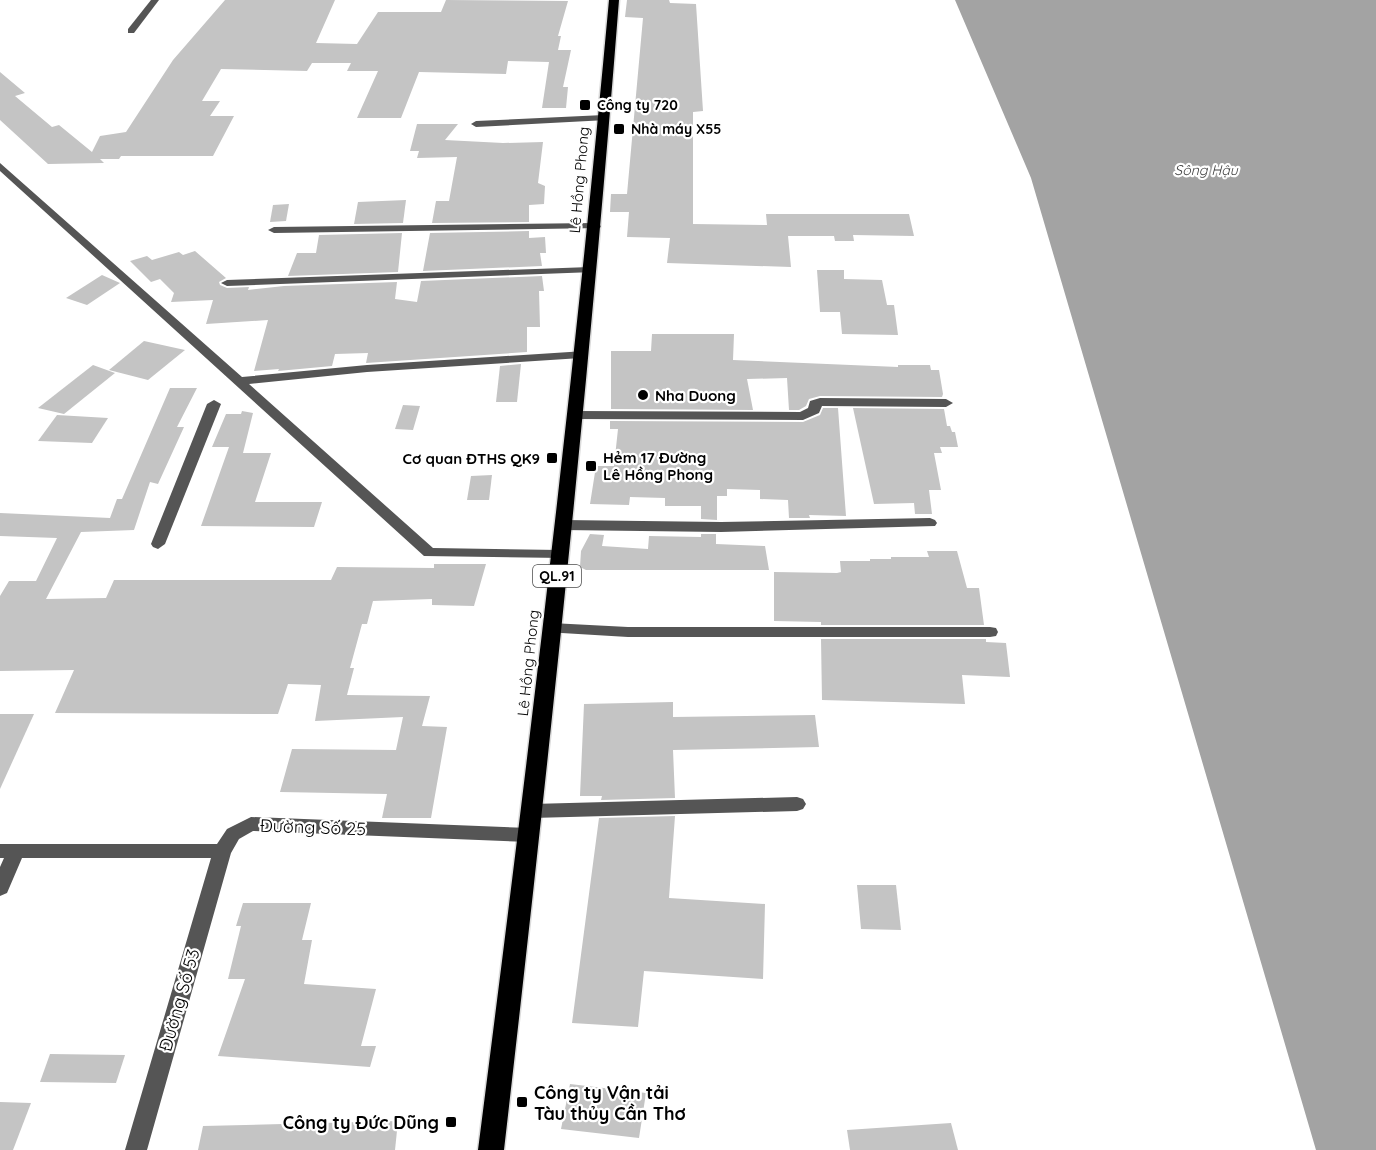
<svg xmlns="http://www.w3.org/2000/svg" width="1376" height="1150" font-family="Quicksand,sans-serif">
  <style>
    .water { fill: #a3a3a3 }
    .building { fill: #c4c4c4 }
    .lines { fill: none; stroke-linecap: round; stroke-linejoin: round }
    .highway-casing { stroke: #dbdbdb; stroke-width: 3 }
    .minor { fill: #555; fill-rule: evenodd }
    .highway { fill: #000; fill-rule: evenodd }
    .poi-dot { fill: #000; stroke: #fff; stroke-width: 2 }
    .labels { text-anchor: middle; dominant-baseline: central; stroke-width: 4.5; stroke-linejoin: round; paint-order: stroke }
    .far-poi-label { font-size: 14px; font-weight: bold; fill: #000; stroke: #fff; text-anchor: start }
    .far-water-label { font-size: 14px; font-style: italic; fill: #444; stroke: #fff }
    .shield { fill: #fff; stroke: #4c4c4c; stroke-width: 1.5 }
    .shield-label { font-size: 14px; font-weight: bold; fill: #000 }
    .street-label { font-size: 15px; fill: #000; stroke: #fff }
    .poi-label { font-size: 15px; font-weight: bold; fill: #000; stroke: #fff; text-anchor: start }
    .near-street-label { font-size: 18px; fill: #000; stroke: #fff }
    .near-poi-label { font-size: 18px; font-weight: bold; fill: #000; stroke: #fff; text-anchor: start }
  </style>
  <rect width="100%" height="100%" fill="#fff"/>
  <path class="water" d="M 955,0 L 1376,0 L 1376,1150 L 1316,1150 L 1031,178 Z"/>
  <g class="building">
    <path d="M 225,0 L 335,0 L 316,43 L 357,44 L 378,12 L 441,12 L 446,0 L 568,1 L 558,36 L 561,36 L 558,50 L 571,50 L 563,87 L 568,87 L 566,108 L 542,108 L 549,62 L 508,61 L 506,74 L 419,72 L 401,118 L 357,118 L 378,71 L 347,71 L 351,63 L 312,63 L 307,71 L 221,69 L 202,101 L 220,101 L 210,116 L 234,116 L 213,156 L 121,156 L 119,159 L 100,159 L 104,163 L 48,164 L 0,120 L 0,72 L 25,93 L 15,96 L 52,127 L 59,125 L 92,152 L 100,136 L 126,132 L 173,60 Z"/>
    <path d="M 627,0 L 669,0 L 670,3 L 696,4 L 703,111 L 693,112 L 693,224 L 767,225 L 766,214 L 909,214 L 914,236 L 853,235 L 854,241 L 835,241 L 834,236 L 788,236 L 791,267 L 667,263 L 670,238 L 627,237 L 629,212 L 610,212 L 611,194 L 627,194 L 643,18 L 625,17 Z"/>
    <path d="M 417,124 L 458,124 L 445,140 L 503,143 L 543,142 L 538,183 L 545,186 L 544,204 L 529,205 L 529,222 L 432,223 L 436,201 L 449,201 L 457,157 L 417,158 L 419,151 L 410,151 Z"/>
    <path d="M 406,200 L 403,223 L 354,224 L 358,202 Z"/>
    <path d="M 289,204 L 286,221 L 270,222 L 273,205 Z"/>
    <path d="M 529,231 L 529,238 L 545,237 L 546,253 L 540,253 L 542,266 L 423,271 L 430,233 Z"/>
    <path d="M 402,233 L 398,272 L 288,276 L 297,253 L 316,253 L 319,235 Z"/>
    <path d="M 195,251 L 226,278 L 219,282 L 220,285 L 227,288 L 249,287 L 248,290 L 284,286 L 397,282 L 395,299 L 417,302 L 421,281 L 542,276 L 544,291 L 539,291 L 540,327 L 527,327 L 527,352 L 366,363 L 368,353 L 335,354 L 332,366 L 278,371 L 279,369 L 254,371 L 268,320 L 206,324 L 213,300 L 171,302 L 174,293 L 160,279 L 151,282 L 130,261 L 147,256 L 152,260 L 179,252 L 183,255 Z"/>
    <path d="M 817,270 L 844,270 L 844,279 L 882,280 L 887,305 L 894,305 L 898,335 L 842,334 L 840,312 L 820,312 Z"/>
    <path d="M 102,275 L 120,283 L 87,305 L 66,298 Z"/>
    <path d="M 652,334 L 734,334 L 733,360 L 898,367 L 898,365 L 930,365 L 931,370 L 939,370 L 943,394 L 942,397 L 820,396 L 809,399 L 806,406 L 799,410 L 789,410 L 787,378 L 747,379 L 753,410 L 611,409 L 611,351 L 651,351 Z"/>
    <path d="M 144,341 L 185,350 L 148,380 L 109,370 Z"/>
    <path d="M 521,364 L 517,402 L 496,402 L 500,366 Z"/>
    <path d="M 93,365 L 115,373 L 64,414 L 38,408 Z"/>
    <path d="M 170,388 L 197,388 L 177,427 L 184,427 L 158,484 L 150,482 L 134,530 L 81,532 L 46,599 L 106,598 L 114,580 L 331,580 L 337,567 L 434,568 L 434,564 L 486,564 L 474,606 L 432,605 L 432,599 L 373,601 L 367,624 L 362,624 L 350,668 L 354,668 L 347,695 L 430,696 L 422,726 L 447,727 L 431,818 L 382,818 L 387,794 L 280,792 L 292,749 L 396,750 L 403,717 L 315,721 L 321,685 L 288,684 L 278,714 L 55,713 L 74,670 L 0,671 L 0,596 L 9,581 L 36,581 L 57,538 L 0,536 L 0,513 L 110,518 L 117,499 L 122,499 Z"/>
    <path d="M 403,405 L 420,406 L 413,430 L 395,429 Z"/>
    <path d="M 823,408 L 838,408 L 846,516 L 809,515 L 810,518 L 789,518 L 788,500 L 760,499 L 760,490 L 727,489 L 727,496 L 717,496 L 717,520 L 701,519 L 701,506 L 665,506 L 665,498 L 630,497 L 629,505 L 590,504 L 596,466 L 614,466 L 618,429 L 610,429 L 610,421 L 803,422 L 820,415 Z"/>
    <path d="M 853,408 L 944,409 L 947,426 L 950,426 L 952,432 L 955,432 L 958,447 L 940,447 L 942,453 L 934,453 L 941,490 L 929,490 L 932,514 L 915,514 L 914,503 L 874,504 Z"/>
    <path d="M 242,411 L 253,413 L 243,453 L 271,453 L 255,502 L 322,502 L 314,527 L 201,526 L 229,447 L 212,447 L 226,414 L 241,414 Z"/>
    <path d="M 57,415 L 108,418 L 92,443 L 38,441 Z"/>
    <path d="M 492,475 L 489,500 L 467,500 L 471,476 Z"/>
    <path d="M 590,534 L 604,535 L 602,546 L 648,549 L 649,536 L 701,537 L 701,534 L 716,534 L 716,544 L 765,546 L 769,570 L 586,570 L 580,567 L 581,551 Z"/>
    <path d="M 927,551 L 957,551 L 967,588 L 979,588 L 984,625 L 821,625 L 821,622 L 774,621 L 774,572 L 837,573 L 841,572 L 840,561 L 870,561 L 870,559 L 891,559 L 891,557 L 929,557 Z"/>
    <path d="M 821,639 L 986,639 L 986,642 L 1006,643 L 1010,677 L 962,675 L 965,704 L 822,700 Z"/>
    <path d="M 673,702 L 673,717 L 815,715 L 819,747 L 673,750 L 675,798 L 601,800 L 602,796 L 580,796 L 584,704 Z"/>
    <path d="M 0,714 L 34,714 L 0,789 Z"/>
    <path d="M 675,816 L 669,898 L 765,904 L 763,979 L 644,971 L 638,1027 L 572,1023 L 599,818 Z"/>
    <path d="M 857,885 L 896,885 L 901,930 L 861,929 Z"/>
    <path d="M 243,903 L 311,903 L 302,940 L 312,940 L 304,984 L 376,989 L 361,1046 L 376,1046 L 370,1067 L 218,1056 L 245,979 L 228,979 L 241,926 L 236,926 Z"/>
    <path d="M 50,1054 L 125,1055 L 116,1083 L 40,1082 Z"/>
    <path d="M 570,1084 L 646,1093 L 639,1138 L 561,1129 Z"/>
    <path d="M 0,1102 L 31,1103 L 13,1150 L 0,1150 Z"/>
    <path d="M 398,1121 L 395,1150 L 198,1150 L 203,1126 Z"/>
    <path d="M 951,1123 L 958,1150 L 850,1150 L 847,1130 Z"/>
  </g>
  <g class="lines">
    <g class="highway-casing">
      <path id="highway" d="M 609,0 L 619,0 C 589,384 548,767 504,1150 L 478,1150 C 527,767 574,384 609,0 Z"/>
    </g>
    <g class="minor">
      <path d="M 151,0 L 159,0 L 134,33 L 128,33 L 128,29 Z"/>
      <path d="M 604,115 L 609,118 L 607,120 L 476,127 L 471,124 L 476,121 Z"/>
      <path d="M 0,163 L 242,377 L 367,365 L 585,351 L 587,354 L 581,358 L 367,372 L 249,384 L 433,548 L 559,550 L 566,555 L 564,558 L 424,556 L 0,171 Z"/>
      <path d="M 596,223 L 601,226 L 600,228 L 274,233 L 268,230 L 274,227 Z"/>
      <path d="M 590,267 L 596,270 L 594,272 L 227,286 L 221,283 L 227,280 Z"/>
      <path d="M 820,398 L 946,399 L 953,403 L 946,407 L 822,406 L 819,413 L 803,420 L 574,419 L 567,415 L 574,411 L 800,412 L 808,408 L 810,401 Z"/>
      <path d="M 214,400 L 221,404 L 165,544 L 158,549 L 153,547 L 151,544 L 207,404 Z"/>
      <path d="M 930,518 L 935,520 L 937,523 L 935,526 L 721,532 L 563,530 L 556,525 L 563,520 L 721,522 Z"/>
      <path d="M 551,623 L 628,627 L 990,627 L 996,628 L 998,632 L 996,636 L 990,637 L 628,637 L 545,632 L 543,628 L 545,624 Z"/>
      <path d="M 797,797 L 803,799 L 806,804 L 803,809 L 797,811 L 532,818 L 526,816 L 523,811 L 526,806 L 532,804 Z"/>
      <path d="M 251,817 L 530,828 L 536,830 L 539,835 L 536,840 L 530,842 L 253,831 L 239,839 L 231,853 L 147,1150 L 125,1150 L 211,858 L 22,858 L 7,893 L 0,896 L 0,867 L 4,858 L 0,858 L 0,844 L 217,844 L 227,829 Z"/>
    </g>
    <use href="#highway" class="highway"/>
  </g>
  <g class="poi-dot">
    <rect x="579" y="99" width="12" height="12" rx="3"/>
    <rect x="613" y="123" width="12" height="12" rx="3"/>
    <circle cx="643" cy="395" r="6"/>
    <rect x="546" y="452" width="12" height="12" rx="3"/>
    <rect x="585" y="460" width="12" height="12" rx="3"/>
    <rect x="516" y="1096" width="12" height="12" rx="3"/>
    <rect x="445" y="1116" width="12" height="12" rx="3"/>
  </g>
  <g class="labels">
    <g class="far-poi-label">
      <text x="597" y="105">Công ty 720</text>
      <text x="631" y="129">Nhà máy X55</text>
    </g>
    <g class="far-water-label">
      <text x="1206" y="170">Sông Hậu</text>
    </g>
    <rect class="shield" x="533" y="565" width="48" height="22" rx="4.5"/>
    <g class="shield-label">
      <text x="557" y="576">QL.91</text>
    </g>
    <g class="street-label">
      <text transform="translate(579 180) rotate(-85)">Lê Hồng Phong</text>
      <text transform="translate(528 663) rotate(-84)">Lê Hồng Phong</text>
    </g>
    <g class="poi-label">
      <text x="655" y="395">Nha Duong</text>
      <text x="603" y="457">Hẻm 17 Đường<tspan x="603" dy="17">Lê Hồng Phong</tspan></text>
      <text x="540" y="458" text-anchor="end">Cơ quan ĐTHS QK9</text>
    </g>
    <g class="near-street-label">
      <text transform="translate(313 827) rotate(2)">Đường Số 25</text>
      <text transform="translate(179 1000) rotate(-74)">Đường Số 53</text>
    </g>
    <g class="near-poi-label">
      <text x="534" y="1092">Công ty Vận tải<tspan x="534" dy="21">Tàu thủy Cần Thơ</tspan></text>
      <text x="439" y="1122" text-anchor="end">Công ty Đức Dũng</text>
    </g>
  </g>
</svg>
